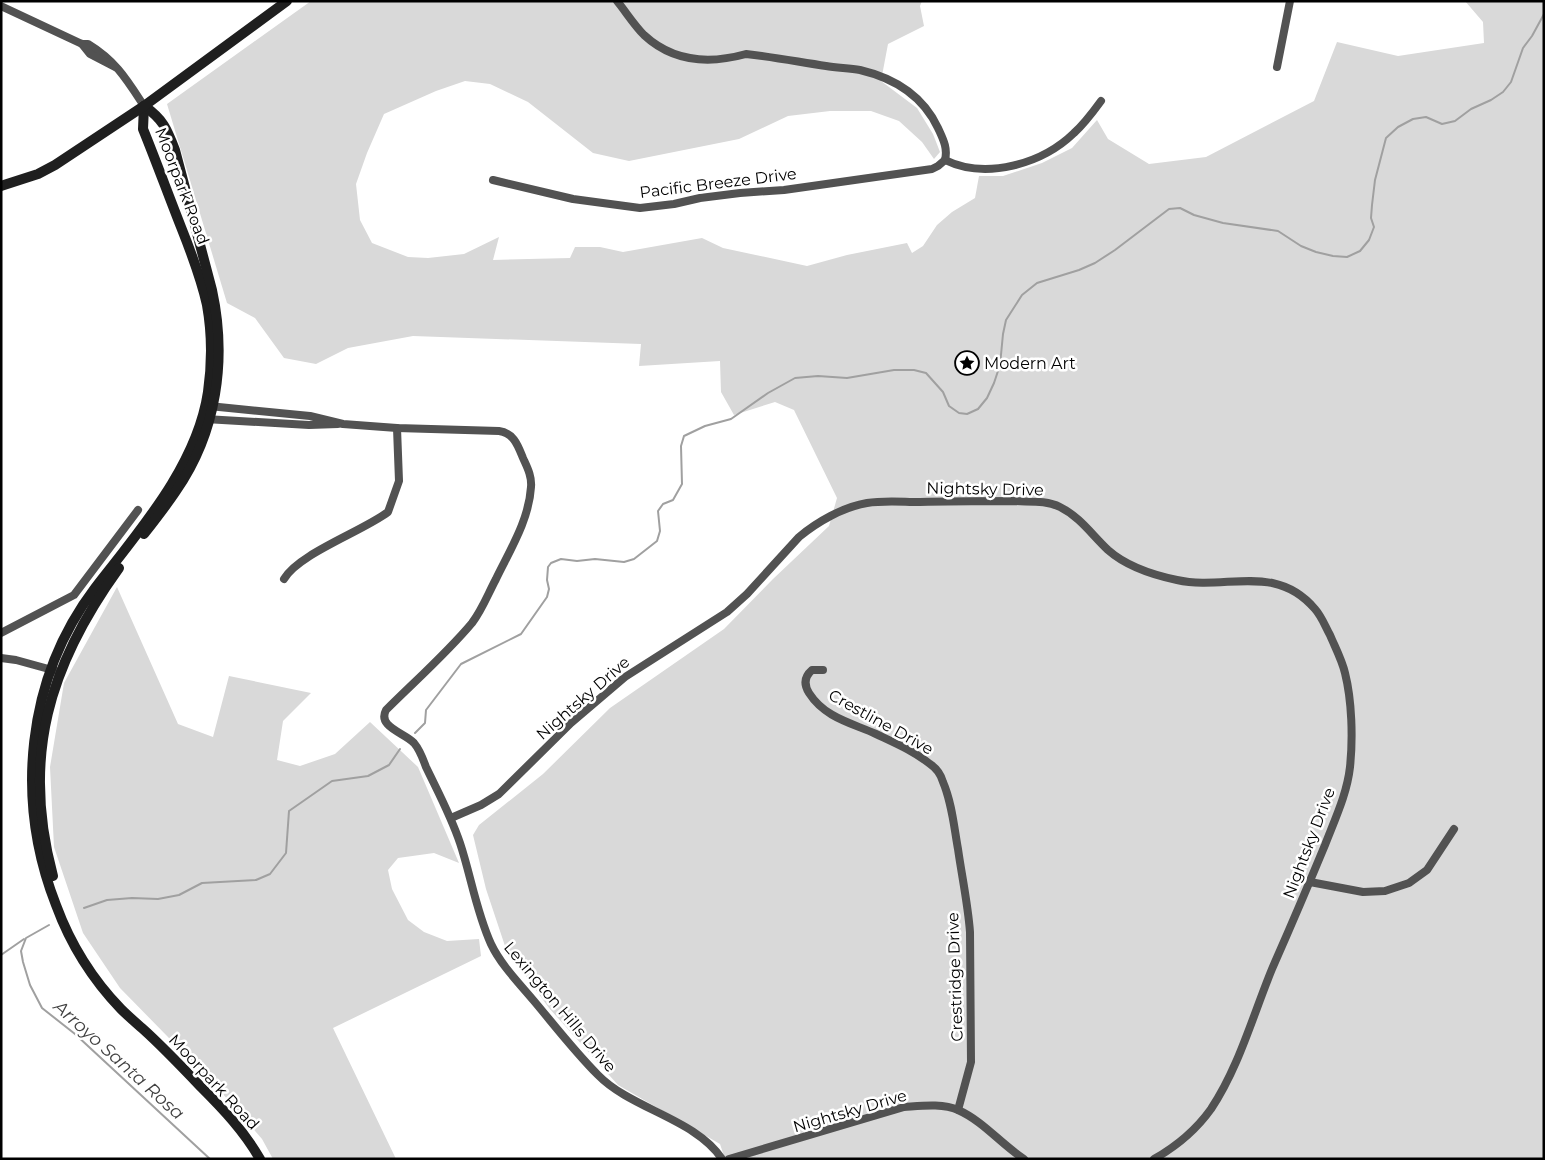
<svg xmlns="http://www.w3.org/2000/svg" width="1545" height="1160" font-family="Montserrat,sans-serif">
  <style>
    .green { fill: #d9d9d9 }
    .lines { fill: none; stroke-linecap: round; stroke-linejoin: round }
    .stream { stroke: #a0a0a0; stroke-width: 2 }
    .minor { stroke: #525252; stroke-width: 8 }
    .secondary { stroke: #1f1f1f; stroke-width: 10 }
    .labels { text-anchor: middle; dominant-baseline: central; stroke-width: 5; stroke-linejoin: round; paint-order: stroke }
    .street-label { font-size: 16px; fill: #000; stroke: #fff }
    .poi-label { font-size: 16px; fill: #000; stroke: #fff; text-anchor: start }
    .water-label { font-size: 18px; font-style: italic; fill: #414141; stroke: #fff }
  </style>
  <rect width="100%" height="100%" fill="#fff"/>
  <g class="green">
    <path d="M 311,1 L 922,1 L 920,6 L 924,26 L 888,44 L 881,81 L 917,108 L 933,134 L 940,152 L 934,159 L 922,142 L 899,121 L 871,111 L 830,111 L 788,116 L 739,139 L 629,161 L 593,153 L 528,102 L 490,84 L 465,81 L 436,91 L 384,114 L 367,153 L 356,184 L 360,220 L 372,243 L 408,257 L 428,258 L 464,254 L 499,237 L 493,260 L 570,258 L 575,247 L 600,247 L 623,252 L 702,238 L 723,248 L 807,266 L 847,255 L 907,243 L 912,253 L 923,246 L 937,225 L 952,212 L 975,198 L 979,176 L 1003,176 L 1042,163 L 1072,148 L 1097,120 L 1108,139 L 1149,164 L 1206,157 L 1314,101 L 1337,42 L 1398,56 L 1484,43 L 1483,22 L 1465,1 L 1544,1 L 1544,1159 L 725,1159 L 720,1144 L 618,1085 L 549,1008 L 506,949 L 486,889 L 473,835 L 479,825 L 543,774 L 610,708 L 724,629 L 773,579 L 829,526 L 837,498 L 794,410 L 775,402 L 734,415 L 721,392 L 720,361 L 639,366 L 641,344 L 413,336 L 348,348 L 316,364 L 284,358 L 255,318 L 227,303 L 167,104 Z"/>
    <path d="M 117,587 L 178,724 L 213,737 L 229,676 L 311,693 L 283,721 L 277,760 L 300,766 L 335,754 L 370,722 L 418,767 L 459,863 L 434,853 L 398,858 L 388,870 L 392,889 L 408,920 L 424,932 L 447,941 L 479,939 L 481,956 L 333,1028 L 396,1159 L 273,1159 L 262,1139 L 215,1085 L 120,988 L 83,933 L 54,847 L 50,767 L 64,683 Z"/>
  </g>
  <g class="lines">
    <g class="stream">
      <path d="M 415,733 L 425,723 L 426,710 L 461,664 L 521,634 L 547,597 L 549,589 L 547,580 L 548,567 L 551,563 L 561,559 L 577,561 L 595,559 L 624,562 L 634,559 L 657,541 L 660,531 L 658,511 L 663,504 L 673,500 L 682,484 L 681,446 L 684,436 L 705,426 L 731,419 L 768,393 L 795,378 L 818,376 L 847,378 L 894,370 L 914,370 L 926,373 L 943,392 L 949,406 L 959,413 L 967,414 L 978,409 L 987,398 L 994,383 L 1000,365 L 1003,334 L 1006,320 L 1022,295 L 1037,283 L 1079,270 L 1095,263 L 1115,250 L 1169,209 L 1180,208 L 1194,215 L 1223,223 L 1278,231 L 1301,246 L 1316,252 L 1333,256 L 1347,257 L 1360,251 L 1369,240 L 1374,227 L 1371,218 L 1372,205 L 1375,180 L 1386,138 L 1398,127 L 1413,119 L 1426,117 L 1442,124 L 1455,121 L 1471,109 L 1491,100 L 1503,92 L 1511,82 L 1523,48 L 1532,36 L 1544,14"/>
      <path d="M 84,908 L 107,900 L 132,898 L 158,899 L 179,895 L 202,883 L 256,880 L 270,874 L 286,853 L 289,811 L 332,781 L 368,776 L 389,765 L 400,749"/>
      <path d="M 49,925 L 26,938 L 21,951 L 23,962 L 30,985 L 42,1008 L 75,1034 L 210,1159"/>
      <path d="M 1,955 L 24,939"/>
    </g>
    <g class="minor">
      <path d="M 617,1 C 626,12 634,25 644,35 C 673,62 710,64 746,54 C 773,57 799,62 826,66 C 837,68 849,68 860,70 C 894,78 923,96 938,128 C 943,139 948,148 945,160"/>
      <path d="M 1,6 L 82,44 L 88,44 C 116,61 127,80 144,106"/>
      <path d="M 82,44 L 90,54 L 115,67"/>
      <path d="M 1277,67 L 1290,1"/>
      <path d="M 945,160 C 986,180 1042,164 1074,133 C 1084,124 1093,112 1101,101"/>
      <path d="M 493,180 L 573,199 L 640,208 L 674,204 L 700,198 L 740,193 L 784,190 L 932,169 L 938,166 L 945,160"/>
      <path d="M 209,406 L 310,416 L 343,424 L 397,428 L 499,431 C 514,433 518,446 523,458 C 527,467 532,476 531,487 C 529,520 510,550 496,579 C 488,594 482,610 472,623 C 447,653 414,682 386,710 C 377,727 405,733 414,743 C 420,750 423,759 426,767 C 438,792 451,816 460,843 C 471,876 476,911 491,944 C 501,965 519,983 534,1001 C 555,1026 575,1052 598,1075 C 631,1109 696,1119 722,1159"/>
      <path d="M 205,419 L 309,425 L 338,424"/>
      <path d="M 284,579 C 298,554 363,531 388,512 L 399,481 L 397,428"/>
      <path d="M 1,633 L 74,595 L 138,510"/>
      <path d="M 1,658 L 16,660 L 56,671"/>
      <path d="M 823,670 L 812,670 C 804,677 804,685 809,693 C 825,718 852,723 876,734 C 895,743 914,751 930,764 C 936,768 941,775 943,782 C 952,803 954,827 958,849 C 962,877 968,905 970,932 L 971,1062 L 958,1110"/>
      <path d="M 451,818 L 481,805 L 499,794 L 571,723 L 625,677 L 727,612 L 747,594 L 799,537 C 817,522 843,507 867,503 C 884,500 903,502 920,502 C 951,501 983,501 1014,501 C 1029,502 1046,500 1060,507 C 1080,517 1092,535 1108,550 C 1126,566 1153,575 1177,580 C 1226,591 1275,562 1315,609 C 1322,617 1325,626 1330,635 C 1335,647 1342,660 1345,673 C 1352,701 1353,738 1350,767 C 1347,794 1335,819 1325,845 C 1308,886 1290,928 1272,969 C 1253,1015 1239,1067 1211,1109 C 1196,1130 1177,1146 1154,1159"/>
      <path d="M 1310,882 L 1363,892 L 1385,891 L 1409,883 L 1427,870 L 1454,829"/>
      <path d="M 729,1159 L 904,1107 C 920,1106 943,1103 958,1110 C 983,1121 1001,1144 1024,1159"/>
    </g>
    <g class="secondary">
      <path d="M 144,106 L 143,129 C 156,161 168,194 181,227 C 191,252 201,278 207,305 C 212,333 212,364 208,392 C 197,466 139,531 95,588 C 26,679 15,800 56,905 C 70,943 93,980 121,1009 C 128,1016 135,1022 143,1029 C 163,1047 182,1067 201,1087 C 223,1109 244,1131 260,1159"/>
      <path d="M 144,106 C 163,119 167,129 175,150 L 212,290 C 227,359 217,432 176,491 C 166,506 155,520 144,534"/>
      <path d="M 1,186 L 38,174 L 55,165 L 144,106 L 287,1"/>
      <path d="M 53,876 C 21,757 49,665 119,568"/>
    </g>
  </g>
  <defs>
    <g id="sight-ring" transform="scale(1.25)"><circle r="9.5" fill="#fff" stroke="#000" stroke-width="1.5"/><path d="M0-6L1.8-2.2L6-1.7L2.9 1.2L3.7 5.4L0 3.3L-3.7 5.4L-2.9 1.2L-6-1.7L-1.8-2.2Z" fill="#000"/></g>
  </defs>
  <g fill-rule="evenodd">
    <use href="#sight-ring" x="967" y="363"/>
  </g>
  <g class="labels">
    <g class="street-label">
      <text transform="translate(718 183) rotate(-7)">Pacific Breeze Drive</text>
      <text transform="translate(182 186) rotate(69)">Moorpark Road</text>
      <text transform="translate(985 489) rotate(1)">Nightsky Drive</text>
      <text transform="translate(583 698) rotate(-41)">Nightsky Drive</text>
      <text transform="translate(881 722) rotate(29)">Crestline Drive</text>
      <text transform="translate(1309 843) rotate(-69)">Nightsky Drive</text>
      <text transform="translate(955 977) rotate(-92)">Crestridge Drive</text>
      <text transform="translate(560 1007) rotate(50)">Lexington Hills Drive</text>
      <text transform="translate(214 1082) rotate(47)">Moorpark Road</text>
      <text transform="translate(850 1111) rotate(-16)">Nightsky Drive</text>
    </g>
    <g class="poi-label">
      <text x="984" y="363">Modern Art</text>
    </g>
    <g class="water-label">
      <text transform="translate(119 1060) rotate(42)">Arroyo Santa Rosa</text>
    </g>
  </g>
  <rect width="1545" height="1160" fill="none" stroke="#000000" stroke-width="5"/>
</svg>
